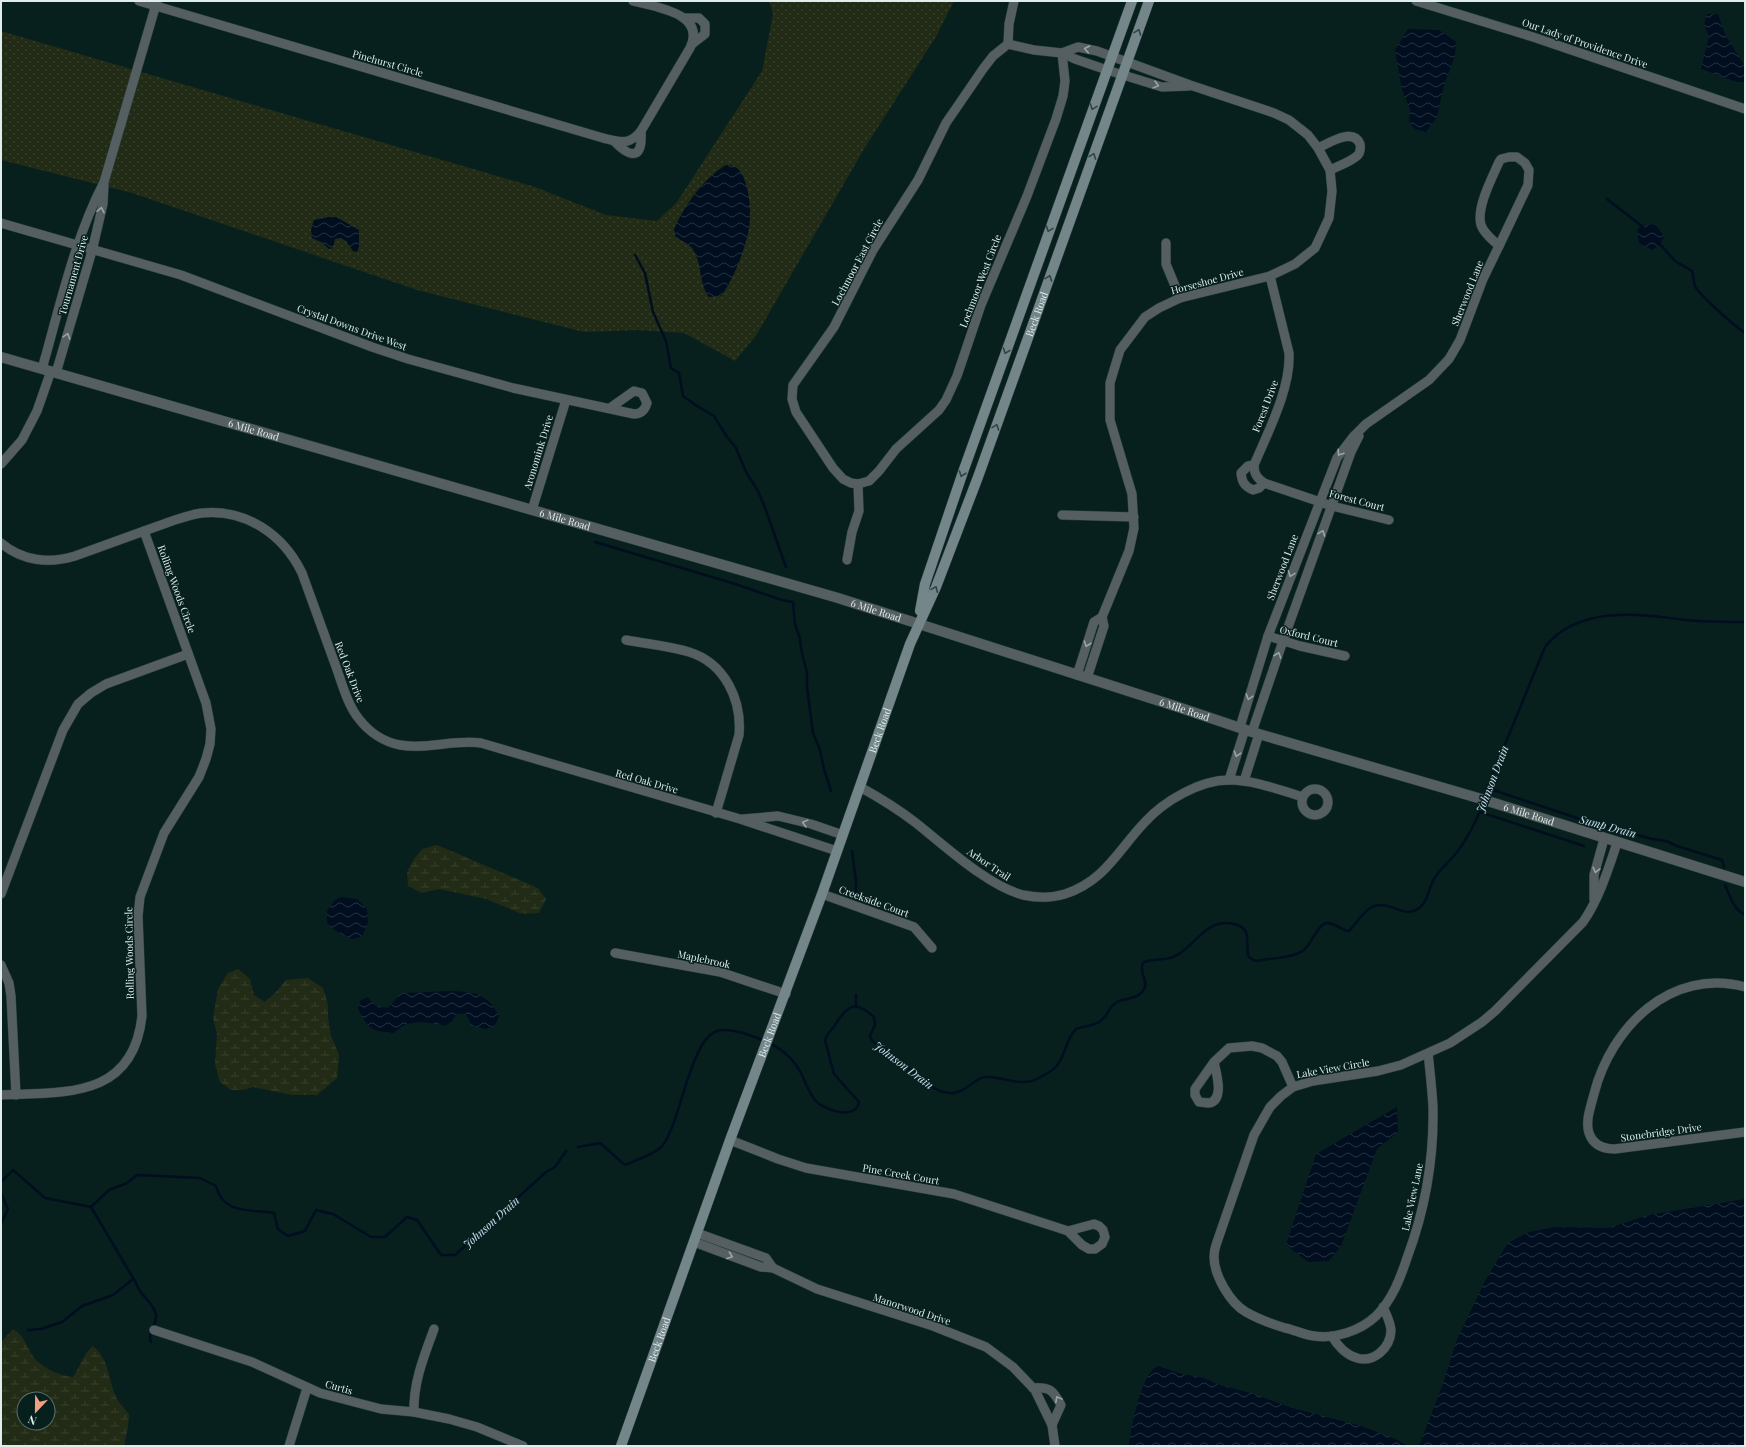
<svg xmlns="http://www.w3.org/2000/svg" width="1746" height="1447" font-family="'Playfair Display',serif">
  <style>
    .grass { fill: url(#grass-dots) }
    .wetland { fill: url(#wetland-marsh); fill-rule: evenodd }
    .water { fill: url(#water-waves) }
    .lines { fill: none; stroke-linecap: round; stroke-linejoin: round }
    .stream { stroke: #000e1f; stroke-width: 2.5 }
    .minor-casing { stroke: #253d3b; stroke-width: 10 }
    .tertiary-casing { stroke: #253d3b; stroke-width: 11 }
    .secondary-casing { stroke: #253d3b; stroke-width: 11 }
    .minor { stroke: #555f62; stroke-width: 9 }
    .tertiary { stroke: #555f62; stroke-width: 10 }
    .secondary { stroke: #75868b; stroke-width: 10 }
    .oneway { stroke: #2e4444 }
    .oneway2 { stroke: #9aa6a7 }
    .labels { text-anchor: middle; dominant-baseline: central; stroke-width: 3; stroke-linejoin: round; paint-order: stroke }
    .street-label { font-size: 10px; fill: #dfeeec; stroke: #07201e }
    .water-label { font-size: 11px; font-style: italic; fill: #cde2f5; stroke: #07201e }
  </style>
  <defs>
    <pattern id="grass-dots" width="8" height="8" patternUnits="userSpaceOnUse"><rect width="8" height="8" fill="#212b15"/><path d="M2 2h.1M6 6h.1" fill="none" stroke="#36402c" stroke-width="1.8" stroke-linecap="round"/></pattern>
    <pattern id="wetland-marsh" width="20" height="14" patternUnits="userSpaceOnUse"><rect width="20" height="14" fill="#212b15"/><path d="M1 5h8M5 5V1M11 12h8M15 12V8" fill="none" stroke="#36402c"/></pattern>
    <pattern id="water-waves" width="16" height="10" patternUnits="userSpaceOnUse"><rect width="16" height="10" fill="#000e1f"/><path d="M0 5q4-4 8 0t8 0" fill="none" stroke="#253140"/></pattern>
  </defs>
  <rect width="100%" height="100%" fill="#07201e"/>
  <path class="grass" d="M 769,1 L 954,1 L 937,35 L 864,149 L 757,334 L 735,361 L 684,333 L 638,330 L 584,332 L 417,290 L 132,193 L 1,160 L 1,31 L 535,187 L 606,215 L 657,221 L 677,202 L 762,71 L 773,14 Z"/>
  <g class="wetland">
    <path d="M 437,845 L 538,888 L 546,899 L 539,913 L 522,914 L 486,899 L 439,889 L 422,893 L 408,886 L 407,872 L 414,859 L 422,849 Z"/>
    <path d="M 238,969 L 250,979 L 254,995 L 265,1002 L 276,992 L 286,980 L 308,978 L 323,988 L 328,1005 L 328,1017 L 331,1036 L 339,1055 L 337,1078 L 317,1095 L 292,1095 L 253,1087 L 243,1090 L 231,1090 L 220,1082 L 215,1064 L 217,1034 L 213,1018 L 218,989 L 228,973 Z"/>
    <path d="M 13,1329 C 25,1335 27,1350 36,1360 C 45,1369 60,1376 73,1377 C 80,1367 83,1354 93,1346 C 110,1360 108,1381 117,1399 C 120,1404 125,1409 129,1414 L 128,1427 L 124,1446 L 1,1446 L 1,1342 ZM 24,1399 L 48,1399 L 48,1423 L 24,1423 Z"/>
  </g>
  <g class="water">
    <path d="M 1707,14 L 1718,14 L 1725,34 L 1745,67 L 1745,82 L 1737,82 L 1701,69 L 1709,36 L 1704,25 Z"/>
    <path d="M 1408,29 L 1439,30 L 1456,42 L 1455,56 L 1444,85 L 1437,117 L 1426,132 L 1415,129 L 1409,123 L 1410,109 L 1402,90 L 1395,50 Z"/>
    <path d="M 726,165 C 728,165 733,165 735,167 C 749,174 752,213 749,228 C 746,247 733,281 721,296 L 709,297 C 698,283 703,261 691,247 C 687,243 680,240 675,236 L 674,229 C 685,205 703,179 726,165 Z"/>
    <path d="M 329,217 L 336,217 L 359,230 L 359,246 L 357,252 L 353,251 L 346,241 L 341,238 L 335,239 L 333,248 L 329,249 L 321,242 L 312,238 L 311,230 L 314,220 Z"/>
    <path d="M 1655,224 L 1664,236 L 1660,245 L 1652,250 L 1639,243 L 1637,230 L 1641,226 Z"/>
    <path d="M 341,897 L 357,899 L 367,909 L 368,922 L 362,937 L 352,939 L 334,930 L 327,923 L 327,911 L 335,900 Z"/>
    <path d="M 453,991 C 477,992 488,995 499,1016 L 495,1026 L 485,1029 L 471,1025 C 468,1017 467,1012 457,1014 L 452,1021 L 445,1026 C 433,1023 417,1020 405,1025 C 401,1026 398,1030 394,1033 C 371,1031 369,1030 358,1009 L 360,1001 L 367,997 L 376,1006 L 388,1008 L 401,993 Z"/>
    <path d="M 1397,1107 L 1398,1132 L 1377,1149 L 1341,1246 L 1329,1261 L 1308,1262 L 1286,1245 L 1316,1154 Z"/>
    <path d="M 1745,1199 L 1745,1446 L 1419,1446 L 1444,1381 L 1456,1342 L 1485,1281 L 1508,1243 L 1529,1232 L 1555,1227 L 1608,1228 L 1649,1215 Z"/>
    <path d="M 1159,1366 L 1182,1374 L 1204,1378 L 1217,1384 L 1254,1394 L 1289,1407 L 1361,1426 L 1396,1439 L 1407,1446 L 1129,1446 C 1131,1430 1141,1370 1159,1366 Z"/>
  </g>
  <g class="lines">
    <g class="stream">
      <path d="M 1607,199 L 1643,227"/>
      <path d="M 1659,243 L 1675,261 L 1692,271 C 1694,276 1693,281 1695,286 C 1698,294 1736,327 1745,333"/>
      <path d="M 635,255 L 645,273 L 653,312 L 666,341 L 671,368 L 679,373 L 683,396 L 697,406 L 714,416 L 727,437 L 736,448 L 746,472 L 758,491 L 764,505 L 786,567"/>
      <path d="M 595,542 L 732,583 L 782,600 L 793,602 L 795,624 L 800,639 L 801,649 L 807,673 L 807,687 L 813,733 L 820,750 L 824,769 L 831,791"/>
      <path d="M 1487,788 L 1577,818 L 1652,839 L 1666,841 L 1677,846 L 1722,860 L 1724,867"/>
      <path d="M 1485,797 L 1487,788 L 1545,647 C 1578,605 1641,614 1686,620 C 1706,622 1726,622 1745,622"/>
      <path d="M 1480,812 L 1584,846"/>
      <path d="M 852,851 L 856,882 L 856,900"/>
      <path d="M 1725,885 C 1731,897 1732,908 1745,915"/>
      <path d="M 856,1007 L 856,995"/>
      <path d="M 769,1043 C 784,1050 795,1061 802,1075 C 806,1083 809,1093 815,1100 C 823,1110 856,1121 859,1102 L 834,1074 L 825,1040 C 827,1033 833,1029 837,1022 C 849,1004 856,1001 874,1017 L 875,1025 L 870,1036 C 872,1044 880,1045 886,1049 C 890,1052 892,1057 896,1060 C 901,1064 906,1067 911,1070 C 924,1080 935,1094 953,1093 C 967,1092 974,1078 985,1077 C 1006,1076 1021,1089 1041,1077 C 1047,1073 1055,1070 1058,1064 C 1066,1053 1066,1039 1076,1029 C 1083,1026 1091,1027 1099,1022 C 1108,1017 1108,1007 1117,1002 C 1126,997 1139,1000 1144,989 C 1149,981 1138,972 1143,963 C 1152,957 1165,962 1175,956 C 1196,946 1206,917 1234,924 C 1238,925 1244,927 1246,932 C 1248,936 1247,950 1248,956 L 1253,960 L 1257,961 C 1270,958 1296,958 1305,949 C 1311,943 1318,925 1326,923 C 1335,922 1341,931 1349,931 C 1357,923 1362,912 1372,907 C 1388,899 1401,917 1416,910 C 1428,904 1428,889 1434,879 C 1439,870 1446,865 1452,858 C 1464,845 1478,819 1483,802"/>
      <path d="M 578,1147 L 600,1143 L 625,1165 C 635,1161 657,1153 663,1145 C 681,1121 690,1040 717,1031 C 731,1027 752,1036 765,1041"/>
      <path d="M 1,1182 L 13,1170 L 45,1198 L 91,1207"/>
      <path d="M 1,1193 L 8,1209 L 1,1224"/>
      <path d="M 91,1207 L 109,1190 L 127,1183 L 137,1175 L 200,1178 L 216,1186 C 223,1215 251,1209 274,1213 L 278,1229 L 288,1236 L 305,1231 L 316,1210 L 333,1214 L 371,1237 L 385,1237 L 407,1217 L 417,1220 L 441,1255 L 455,1255 L 546,1172 L 555,1167 L 566,1151"/>
      <path d="M 91,1207 L 136,1283 C 139,1295 154,1302 156,1315 C 157,1325 147,1332 151,1342"/>
      <path d="M 28,1330 L 41,1329 L 62,1322 L 82,1306 L 113,1295 L 133,1279"/>
    </g>
    <g class="minor-casing">
      <g id="minor">
        <path d="M 139,1 L 603,138 C 620,142 629,146 641,131 L 690,48 C 707,13 655,7 633,1"/>
        <path d="M 1416,1 L 1533,37 L 1745,109"/>
        <path d="M 685,18 L 699,18 L 705,24 L 705,34 L 692,44"/>
        <path d="M 1008,44 L 993,56 L 983,69 L 946,123 L 918,180 L 873,250 L 834,327 L 793,385 L 792,399 L 796,412 L 833,468 L 843,479 L 851,483 L 858,484 L 869,481 L 879,471 L 896,449 L 939,410 L 946,400 L 957,376 L 981,305 L 1027,196 L 1056,119 L 1063,96 L 1065,81 L 1062,53"/>
        <path d="M 1008,44 L 1034,50 L 1062,53 L 1075,59 L 1107,70 L 1162,87 L 1189,86"/>
        <path d="M 1008,44 L 1009,24 L 1014,1"/>
        <path d="M 1062,53 L 1078,47 L 1097,51 L 1190,85 L 1274,113 L 1289,120 L 1308,135 L 1318,148 L 1330,170 L 1332,191 L 1329,218 L 1315,248 L 1295,264 L 1270,276 L 1180,298 L 1159,308 L 1145,317 L 1120,350 L 1110,383 L 1110,420 L 1132,494 L 1134,528 L 1129,551 L 1102,617 L 1094,622 L 1077,675"/>
        <path d="M 614,141 C 632,160 643,158 641,131"/>
        <path d="M 1318,148 C 1329,143 1353,127 1360,144 C 1361,147 1360,153 1358,155 C 1351,162 1338,166 1330,170"/>
        <path d="M 1509,157 L 1517,157 L 1525,163 L 1529,170 L 1528,185 L 1499,246 C 1493,240 1484,234 1481,225 C 1476,208 1492,178 1499,162 L 1501,159 Z"/>
        <path d="M 1,223 L 181,275 L 372,347 L 408,359 L 513,388 L 634,414 C 641,414 645,410 647,403 L 642,393 L 634,391 L 610,408"/>
        <path d="M 1166,243 L 1166,264 L 1180,298"/>
        <path d="M 1270,276 L 1289,353 C 1291,388 1268,432 1254,465 C 1254,474 1257,478 1264,483 L 1332,506 L 1389,520"/>
        <path d="M 42,369 C 60,306 74,240 104,182 L 157,1"/>
        <path d="M 56,373 L 92,251 L 103,204 L 104,185"/>
        <path d="M 1,464 L 22,440 L 37,411 L 51,371"/>
        <path d="M 1254,465 L 1248,466 L 1241,473 C 1242,482 1244,486 1253,490 L 1259,488 L 1264,483"/>
        <path d="M 532,510 L 566,400"/>
        <path d="M 1062,515 L 1134,517"/>
        <path d="M 1,543 C 22,561 49,564 75,556 C 103,546 130,536 158,526 C 172,521 187,515 202,513 C 246,509 283,534 302,573 C 313,603 324,634 335,664 C 342,683 347,704 359,719 C 369,732 384,742 400,745 C 427,750 454,739 481,743 L 740,819 L 837,851"/>
        <path d="M 847,560 L 852,532 L 859,511 L 858,484"/>
        <path d="M 1268,636 L 1300,646 L 1345,656"/>
        <path d="M 626,640 C 647,644 669,646 689,652 C 725,663 742,700 739,735 L 716,813"/>
        <path d="M 1087,678 L 1104,626 L 1102,617"/>
        <path d="M 1240,727 L 1268,636 L 1337,458 L 1353,437 L 1366,424 L 1429,380 L 1449,359 L 1460,340 L 1483,279 L 1499,246"/>
        <path d="M 1252,732 L 1283,641 L 1351,452 L 1359,436"/>
        <path d="M 1229,780 L 1245,729"/>
        <path d="M 1244,781 L 1259,734"/>
        <path d="M 860,787 C 880,798 898,809 916,823 C 945,846 988,886 1023,895 C 1037,898 1052,898 1065,894 C 1105,881 1118,850 1145,822 C 1164,801 1200,780 1229,780 C 1255,780 1279,790 1303,797"/>
        <circle cx="1315" cy="802" r="13"/>
        <path d="M 743,819 L 778,816 L 811,824 L 843,835"/>
        <path d="M 1,894 L 63,730 L 78,704 L 91,693 L 106,684 L 188,654"/>
        <path d="M 822,894 L 914,927 L 932,948"/>
        <path d="M 1594,899 L 1594,875 L 1604,839"/>
        <path d="M 615,953 L 720,972 L 786,994"/>
        <path d="M 1,965 L 9,983 L 11,996 L 16,1095"/>
        <path d="M 1745,987 C 1671,967 1611,1027 1594,1094 C 1591,1106 1585,1121 1589,1133 C 1593,1145 1603,1149 1615,1149 L 1745,1132"/>
        <path d="M 1428,1053 C 1430,1071 1432,1089 1433,1107 C 1434,1159 1425,1210 1407,1258 C 1400,1279 1392,1300 1376,1316 C 1360,1331 1335,1339 1314,1336 C 1305,1335 1295,1330 1285,1328 C 1272,1324 1258,1319 1246,1312 C 1230,1303 1214,1275 1214,1257 C 1214,1253 1215,1248 1216,1245 L 1254,1135 L 1270,1107 L 1281,1096 L 1293,1087 L 1313,1081 L 1378,1071 L 1401,1065 L 1450,1043 L 1482,1022 L 1495,1011 L 1583,922 C 1599,899 1608,870 1617,843"/>
        <path d="M 1214,1062 C 1216,1072 1225,1100 1209,1103 C 1206,1103 1202,1102 1199,1102 L 1195,1095 L 1195,1089 L 1214,1062 L 1229,1048 L 1252,1046 L 1262,1048 L 1277,1056 L 1282,1062 L 1293,1087"/>
        <path d="M 1,1095 C 65,1092 133,1099 142,1016 L 138,916 L 140,897 L 164,833 L 199,777 L 206,759 L 210,744 L 211,729 L 206,703 L 144,531"/>
        <path d="M 730,1140 L 778,1159 L 806,1168 L 954,1194 L 1068,1231 L 1094,1224 L 1099,1226 L 1103,1230 L 1105,1237 L 1102,1244 L 1095,1249 L 1089,1249 L 1082,1245 L 1068,1231"/>
        <path d="M 694,1242 L 761,1267 L 773,1268 L 766,1258 L 697,1233"/>
        <path d="M 773,1268 L 817,1289 L 933,1326 L 986,1347 L 1013,1367 L 1035,1390 L 1052,1425 L 1055,1446"/>
        <path d="M 154,1330 L 252,1362 L 320,1393 L 381,1409 L 414,1412 L 449,1419 L 477,1427 L 523,1446"/>
        <path d="M 1332,1336 C 1337,1345 1346,1355 1357,1358 C 1374,1363 1390,1348 1391,1331 C 1391,1323 1386,1314 1383,1307"/>
        <path d="M 1033,1388 C 1050,1387 1053,1390 1061,1405 L 1052,1425"/>
        <path d="M 414,1412 C 413,1383 424,1356 434,1329"/>
        <path d="M 289,1446 L 307,1388"/>
      </g>
    </g>
    <g class="tertiary-casing">
      <g id="tertiary">
        <path id="s1" d="M 1,357 L 838,598 L 1175,706 L 1252,732 L 1478,798 L 1745,882"/>
      </g>
    </g>
    <g class="secondary-casing">
      <g id="secondary">
        <path d="M 920,611 L 925,584 L 963,472 L 1132,1"/>
        <path id="s2" d="M 621,1446 L 730,1140 L 822,894 L 910,644 L 936,587 L 978,477 L 1149,1"/>
      </g>
    </g>
    <use href="#minor" class="minor"/>
    <use href="#tertiary" class="tertiary"/>
    <use href="#secondary" class="secondary"/>
  </g>
  <defs><path id="oneway-chevron" d="M-2-3.5L2.5 0L-2 3.5" fill="none" stroke-width="1.6" stroke-linecap="round" stroke-linejoin="round"/></defs>
  <g class="oneway">
    <use href="#oneway-chevron" transform="translate(1138 32) rotate(-70)"/>
    <use href="#oneway-chevron" transform="translate(1093 107) rotate(110)"/>
    <use href="#oneway-chevron" transform="translate(1093 156) rotate(-70)"/>
    <use href="#oneway-chevron" transform="translate(1049 229) rotate(110)"/>
    <use href="#oneway-chevron" transform="translate(1049 278) rotate(-70)"/>
    <use href="#oneway-chevron" transform="translate(1006 351) rotate(110)"/>
    <use href="#oneway-chevron" transform="translate(996 427) rotate(-70)"/>
    <use href="#oneway-chevron" transform="translate(962 474) rotate(109)"/>
    <use href="#oneway-chevron" transform="translate(935 589) rotate(-66)"/>
  </g>
  <g class="oneway2">
    <use href="#oneway-chevron" transform="translate(1087 49) rotate(-169)"/>
    <use href="#oneway-chevron" transform="translate(1156 85) rotate(15)"/>
    <use href="#oneway-chevron" transform="translate(101 210) rotate(-78)"/>
    <use href="#oneway-chevron" transform="translate(67 336) rotate(-73)"/>
    <use href="#oneway-chevron" transform="translate(1340 453) rotate(124)"/>
    <use href="#oneway-chevron" transform="translate(1322 533) rotate(-70)"/>
    <use href="#oneway-chevron" transform="translate(1291 574) rotate(111)"/>
    <use href="#oneway-chevron" transform="translate(1087 644) rotate(109)"/>
    <use href="#oneway-chevron" transform="translate(1278 655) rotate(-71)"/>
    <use href="#oneway-chevron" transform="translate(1249 697) rotate(107)"/>
    <use href="#oneway-chevron" transform="translate(1237 754) rotate(107)"/>
    <use href="#oneway-chevron" transform="translate(805 823) rotate(-165)"/>
    <use href="#oneway-chevron" transform="translate(1596 870) rotate(104)"/>
    <use href="#oneway-chevron" transform="translate(730 1256) rotate(20)"/>
    <use href="#oneway-chevron" transform="translate(1058 1399) rotate(-118)"/>
  </g>
  <g class="labels">
    <g class="street-label">
      <text transform="translate(1585 43) rotate(19)">Our Lady of Providence Drive</text>
      <text transform="translate(388 63) rotate(16)">Pinehurst Circle</text>
      <text transform="translate(857 262) rotate(-62)">Lochmoor East Circle</text>
      <text transform="translate(73 275) rotate(-74)">Tournament Drive</text>
      <text transform="translate(980 281) rotate(-69)">Lochmoor West Circle</text>
      <text transform="translate(1207 281) rotate(-15)">Horseshoe Drive</text>
      <text transform="translate(1467 293) rotate(-68)">Sherwood Lane</text>
      <text stroke="none"><textPath href="#s2" startOffset="1206">Beck Road</textPath></text>
      <text transform="translate(352 327) rotate(20)">Crystal Downs Drive West</text>
      <text transform="translate(1265 406) rotate(-69)">Forest Drive</text>
      <text stroke="none"><textPath href="#s1" startOffset="263">6 Mile Road</textPath></text>
      <text transform="translate(538 452) rotate(-73)">Aronomink Drive</text>
      <text transform="translate(1357 500) rotate(15)">Forest Court</text>
      <text stroke="none"><textPath href="#s1" startOffset="587">6 Mile Road</textPath></text>
      <text transform="translate(1282 567) rotate(-69)">Sherwood Lane</text>
      <text transform="translate(177 589) rotate(70)">Rolling Woods Circle</text>
      <text stroke="none"><textPath href="#s1" startOffset="911">6 Mile Road</textPath></text>
      <text transform="translate(1309 636) rotate(14)">Oxford Court</text>
      <text transform="translate(350 672) rotate(69)">Red Oak Drive</text>
      <text stroke="none"><textPath href="#s1" startOffset="1235">6 Mile Road</textPath></text>
      <text stroke="none"><textPath href="#s2" startOffset="761">Beck Road</textPath></text>
      <text transform="translate(647 781) rotate(16)">Red Oak Drive</text>
      <text stroke="none"><textPath href="#s1" startOffset="1595">6 Mile Road</textPath></text>
      <text transform="translate(989 864) rotate(34)">Arbor Trail</text>
      <text transform="translate(874 901) rotate(20)">Creekside Court</text>
      <text transform="translate(129 953) rotate(-91)">Rolling Woods Circle</text>
      <text transform="translate(704 959) rotate(12)">Maplebrook</text>
      <text stroke="none"><textPath href="#s2" startOffset="437">Beck Road</textPath></text>
      <text transform="translate(1333 1068) rotate(-10)">Lake View Circle</text>
      <text transform="translate(1661 1132) rotate(-8)">Stonebridge Drive</text>
      <text transform="translate(901 1174) rotate(10)">Pine Creek Court</text>
      <text transform="translate(1412 1197) rotate(-78)">Lake View Lane</text>
      <text transform="translate(912 1309) rotate(18)">Manorwood Drive</text>
      <text stroke="none"><textPath href="#s2" startOffset="113">Beck Road</textPath></text>
      <text transform="translate(339 1387) rotate(16)">Curtis</text>
    </g>
    <g class="water-label">
      <text transform="translate(1492 779) rotate(-69)">Johnson Drain</text>
      <text transform="translate(1608 826) rotate(15)">Sump Drain</text>
      <text transform="translate(904 1065) rotate(37)">Johnson Drain</text>
      <text transform="translate(491 1222) rotate(-42)">Johnson Drain</text>
    </g>
  </g>
  <rect width="1746" height="1447" fill="none" stroke="#dfeeec" stroke-width="4"/>
  <g transform="translate(36 1411) rotate(202)"><circle r="19" fill="#07201e" stroke="#5d7270"/>
  <path d="M0-3L7 15L0 10L-7 15Z" fill="#f3a081"/>
  <text y="-6" font-size="11" font-weight="bold" text-anchor="middle" fill="#dfeeec">N</text>
  </g>
</svg>
